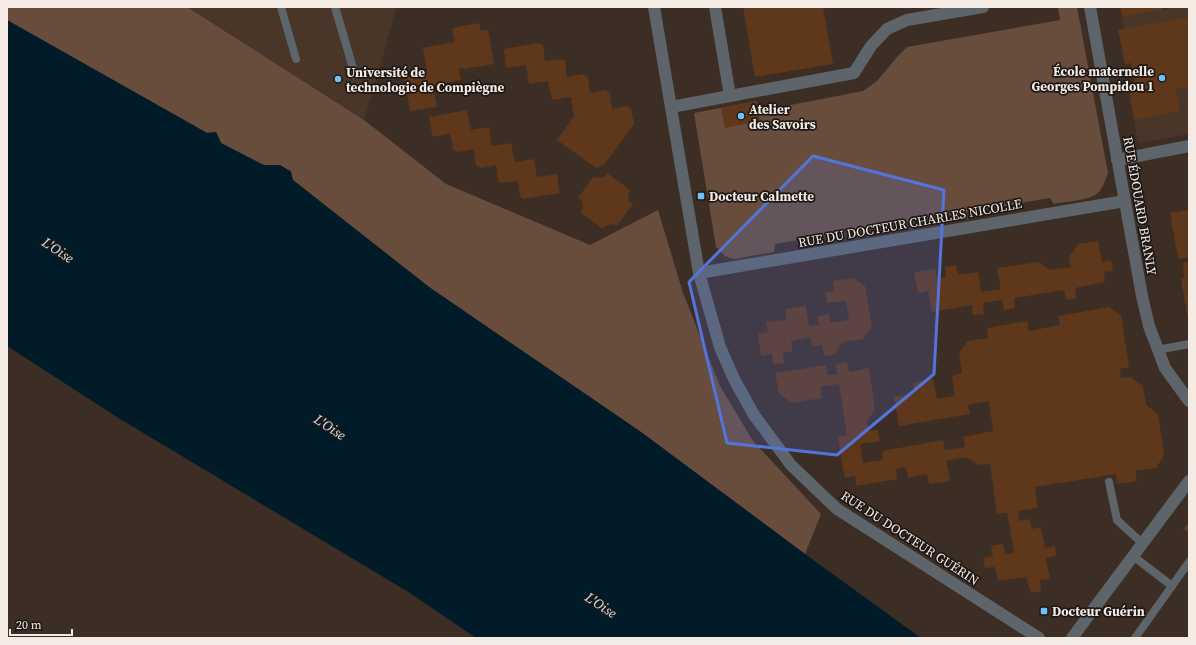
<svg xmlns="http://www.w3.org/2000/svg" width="1196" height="645" font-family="'Source Serif 4',serif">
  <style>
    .built { fill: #493629 }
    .green { fill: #684d3c }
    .water { fill: #021b29 }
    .building { fill: #5f371b }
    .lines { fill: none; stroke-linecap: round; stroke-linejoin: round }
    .lane { stroke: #5e656a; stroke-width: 8 }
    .street { stroke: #5e656a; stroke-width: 12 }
    .marked { fill: #5375db; fill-opacity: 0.2; stroke: #5375db; stroke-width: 3; stroke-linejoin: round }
    .poi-dot { fill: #6cc2f3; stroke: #1e1814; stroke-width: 1.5 }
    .labels { text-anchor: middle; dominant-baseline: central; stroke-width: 3.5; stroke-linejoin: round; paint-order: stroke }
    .poi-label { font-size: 13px; font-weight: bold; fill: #f4ebe5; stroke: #1e1814; text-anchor: start }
    .street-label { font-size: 13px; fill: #f4ebe5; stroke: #1e1814 }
    .water-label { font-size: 14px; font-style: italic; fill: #c6e3f5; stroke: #1e1814 }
  </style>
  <rect width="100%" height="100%" fill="#3c2e25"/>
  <g class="built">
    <path d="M 187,7 L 397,7 L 364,120 Z"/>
    <path d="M 1179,7 L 1189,7 L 1189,134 L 1138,143 L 1128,84 L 1135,82 L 1131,63 L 1125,64 L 1118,30 L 1124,29 L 1122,17 Z"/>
  </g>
  <g class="green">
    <path d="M 7,7 L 187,7 L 364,120 L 446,184 L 590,245 L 658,210 L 683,293 L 720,386 L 753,441 L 821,514 L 805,554 L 641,432 L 429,287 L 292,180 L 291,171 L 280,165 L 264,166 L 221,143 L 216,132 L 207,133 L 7,20 Z"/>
    <path d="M 1058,7 L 1077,7 L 1108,173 C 1105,180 1102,192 1095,195 C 1085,201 1065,201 1054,204 L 1050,198 L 967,212 L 968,219 L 959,220 L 954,214 L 775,244 L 774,252 L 734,259 L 725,256 L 716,247 L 694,113 L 757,101 L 759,111 L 863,91 L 877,81 L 897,57 L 907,47 L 1060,20 Z"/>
  </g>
  <path class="water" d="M 7,20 L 207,133 L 216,132 L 221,143 L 264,165 L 280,165 L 291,172 L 293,180 L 429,287 L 641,432 L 805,554 L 921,638 L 476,638 L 410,593 L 120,419 L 7,346 Z"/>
  <g class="building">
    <path d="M 743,7 L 823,7 L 833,64 L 755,77 Z"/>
    <path d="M 1120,7 L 1162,7 L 1162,10 L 1122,17 Z"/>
    <path d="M 1189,17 L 1189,87 L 1176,89 L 1180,111 L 1134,120 L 1128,84 L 1135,82 L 1131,63 L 1125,64 L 1118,30 Z"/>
    <path d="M 479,23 L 481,31 L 488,30 L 494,64 L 464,69 L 463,68 L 459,69 L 461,80 L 433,85 L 437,107 L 410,111 L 404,75 L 427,71 L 423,48 L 455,42 L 452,28 Z"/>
    <path d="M 539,43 L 543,45 L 545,61 L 561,59 L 565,61 L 567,77 L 583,74 L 588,77 L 590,93 L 605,90 L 610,93 L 612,109 L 628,106 L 631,109 L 634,124 L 604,165 L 596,168 L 557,140 L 574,116 L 571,97 L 552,100 L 548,81 L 529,84 L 526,65 L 506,68 L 504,49 Z"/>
    <path d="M 757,101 L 760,121 L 725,128 L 721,108 Z"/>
    <path d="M 467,110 L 471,130 L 489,127 L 492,146 L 511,143 L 515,162 L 534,159 L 537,177 L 557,174 L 560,193 L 523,199 L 520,196 L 518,181 L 501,183 L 498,181 L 496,165 L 481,168 L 476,165 L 474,149 L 457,152 L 453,149 L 450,133 L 434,137 L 432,134 L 429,117 Z"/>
    <path d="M 607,173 L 630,190 L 628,193 L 629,201 L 633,204 L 617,226 L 613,224 L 605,226 L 603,229 L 580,212 L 583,209 L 582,201 L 578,198 L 594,176 L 597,178 L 605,177 Z"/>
    <path d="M 1189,210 L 1189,257 L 1178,259 L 1170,213 Z"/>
    <path d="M 1098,241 L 1102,262 L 1111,260 L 1113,271 L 1104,272 L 1105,282 L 1075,288 L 1076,298 L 1066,300 L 1064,290 L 1014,298 L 1015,308 L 1004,310 L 1002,300 L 983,303 L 984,314 L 973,315 L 972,305 L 932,312 L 928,291 L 918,293 L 914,272 L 935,269 L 937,279 L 946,277 L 945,267 L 956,265 L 958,275 L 978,272 L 981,292 L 1001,289 L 997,268 L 1039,262 L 1049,270 L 1071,267 L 1069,257 L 1078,244 Z"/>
    <path d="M 1189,262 L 1189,319 L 1188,319 L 1181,279 L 1184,278 L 1183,263 Z"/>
    <path d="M 853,278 L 865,286 L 872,327 L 863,339 L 843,342 L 835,354 L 824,356 L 822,345 L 813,347 L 810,337 L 791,341 L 793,351 L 783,353 L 784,363 L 773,364 L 772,354 L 761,356 L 758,334 L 768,332 L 766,322 L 786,320 L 785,309 L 806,306 L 809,326 L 819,325 L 818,316 L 829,314 L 830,323 L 849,320 L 846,301 L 827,303 L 825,292 L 834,291 L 833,281 Z"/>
    <path d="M 1109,307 L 1121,315 L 1129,367 L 1120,369 L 1121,378 L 1131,377 L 1143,386 L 1146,405 L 1158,414 L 1164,455 L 1156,468 L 1135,471 L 1137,481 L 1117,484 L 1116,474 L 1035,487 L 1038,508 L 1018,511 L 1019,521 L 1030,519 L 1032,529 L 1041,527 L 1045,548 L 1055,546 L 1056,556 L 1046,558 L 1050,579 L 1040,580 L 1041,591 L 1031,593 L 1026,577 L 998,581 L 995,567 L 985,568 L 983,558 L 993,556 L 991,546 L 1003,544 L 1005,554 L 1014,553 L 1007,513 L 997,514 L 990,464 L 979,465 L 966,457 L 946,461 L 950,481 L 929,484 L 927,474 L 908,478 L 906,467 L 896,469 L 897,479 L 856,486 L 855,476 L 845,478 L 843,468 L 838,437 L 847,435 L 839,384 L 820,387 L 822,398 L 792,403 L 779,394 L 775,373 L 826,365 L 828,375 L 833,375 L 837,374 L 836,364 L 847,362 L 849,372 L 869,368 L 875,410 L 867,421 L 869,431 L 878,430 L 880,441 L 860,444 L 863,463 L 883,460 L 882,451 L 943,440 L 945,450 L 965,447 L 963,437 L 993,431 L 989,401 L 968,405 L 970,414 L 899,426 L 894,397 L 914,393 L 913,383 L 933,379 L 937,399 L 955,396 L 952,376 L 962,373 L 959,353 L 968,341 L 988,338 L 987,328 L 1027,321 L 1029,331 L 1060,325 L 1058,316 Z"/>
    <path d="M 1189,522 L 1189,533 L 1183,529 Z"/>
  </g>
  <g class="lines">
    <g class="lane">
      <path d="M 281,7 L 296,59"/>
      <path d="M 335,7 L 355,75"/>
      <path d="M 1157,350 L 1189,344"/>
      <path d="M 1109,482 L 1117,520 L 1142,543"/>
      <path d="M 1133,556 L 1172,586"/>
      <path d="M 1135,638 L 1189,562"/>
    </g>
    <g class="street">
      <path d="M 654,7 L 699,273 L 720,347 L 734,379 L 754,415 L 791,465 L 837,509 L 1039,638"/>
      <path d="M 715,7 L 730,96"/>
      <path d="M 1090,7 L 1142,296 L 1149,326 L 1165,368 L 1189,401"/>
      <path d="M 671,107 L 854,73 L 871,46 L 887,29 L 907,20 L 983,7"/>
      <path d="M 1117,160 L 1189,146"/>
      <path d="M 699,273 L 1125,201"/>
      <path d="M 1072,638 L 1189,481"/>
    </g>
  </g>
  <path class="marked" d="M 813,156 L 944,190 L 934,374 L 837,455 L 727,443 L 689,282 Z"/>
  <g class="poi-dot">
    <circle cx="1162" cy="78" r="4"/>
    <circle cx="338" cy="79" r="4"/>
    <circle cx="741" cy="116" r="4"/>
    <rect x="697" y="192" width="8" height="8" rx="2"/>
    <rect x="1040" y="607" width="8" height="8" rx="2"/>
  </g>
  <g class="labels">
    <g class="poi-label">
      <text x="1154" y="71" text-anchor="end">École maternelle<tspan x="1154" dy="15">Georges Pompidou 1</tspan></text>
      <text x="346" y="72">Université de<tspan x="346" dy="15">technologie de Compiègne</tspan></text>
      <text x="749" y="109">Atelier<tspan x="749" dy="15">des Savoirs</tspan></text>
      <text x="709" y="196">Docteur Calmette</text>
      <text x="1052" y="611">Docteur Guérin</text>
    </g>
    <g class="street-label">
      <text transform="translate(1140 206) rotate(80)">RUE ÉDOUARD BRANLY</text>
      <text transform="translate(910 223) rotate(-10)">RUE DU DOCTEUR CHARLES NICOLLE</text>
      <text transform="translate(910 538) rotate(33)">RUE DU DOCTEUR GUÉRIN</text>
    </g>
    <g class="water-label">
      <text transform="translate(58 250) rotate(33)">L'Oise</text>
      <text transform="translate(330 427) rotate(33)">L'Oise</text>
      <text transform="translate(601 605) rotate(33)">L'Oise</text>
    </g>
  </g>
  <rect width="1196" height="645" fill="none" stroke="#f4ebe5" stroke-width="16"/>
  <path d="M10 629v6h62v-6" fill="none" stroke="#f4ebe5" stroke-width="2"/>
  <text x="16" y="629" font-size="12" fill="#f4ebe5" stroke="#1e1814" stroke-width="3" paint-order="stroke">20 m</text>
</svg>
